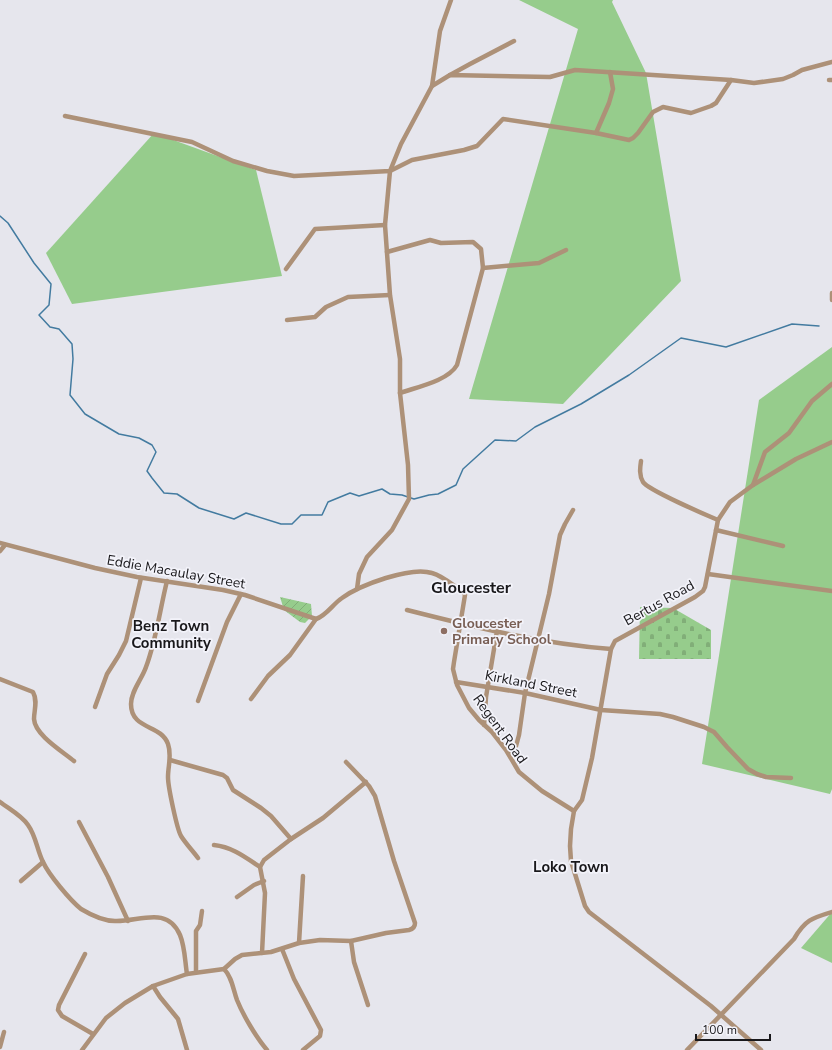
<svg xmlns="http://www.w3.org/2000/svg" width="832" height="1050" font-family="'Nunito Sans',sans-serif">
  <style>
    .grass { fill: #96cc8c }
    .cemetery { fill: url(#cemetery-stones) }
    .garden { fill: url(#garden-furrows) }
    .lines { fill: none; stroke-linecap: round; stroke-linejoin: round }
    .stream { stroke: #437ba0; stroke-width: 1.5 }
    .minor { stroke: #ad9178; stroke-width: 4.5 }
    .education-dot { fill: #8d6e63; stroke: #f3f3fa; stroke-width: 1.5 }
    .labels { text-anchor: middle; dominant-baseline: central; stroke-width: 3.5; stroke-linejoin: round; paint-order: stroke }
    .street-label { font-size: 14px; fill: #19181b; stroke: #f3f3fa }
    .education-label { font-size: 14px; font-weight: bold; fill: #785e54; stroke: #f3f3fa; text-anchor: start }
    .neighbourhood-label { font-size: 15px; font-weight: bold; fill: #19181b; stroke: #f3f3fa }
    .quarter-label { font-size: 16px; font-weight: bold; fill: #19181b; stroke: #f3f3fa }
  </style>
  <defs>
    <pattern id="cemetery-stones" width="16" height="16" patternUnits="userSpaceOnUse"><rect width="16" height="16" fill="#96cc8c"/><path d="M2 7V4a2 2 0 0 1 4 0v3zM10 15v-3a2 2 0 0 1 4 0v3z" fill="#81ae78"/></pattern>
    <pattern id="garden-furrows" width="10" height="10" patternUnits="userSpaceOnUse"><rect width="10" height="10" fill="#96cc8c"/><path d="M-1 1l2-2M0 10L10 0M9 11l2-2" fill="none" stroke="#81ae78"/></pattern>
  </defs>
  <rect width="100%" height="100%" fill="#e6e6ed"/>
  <g class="grass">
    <path d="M 519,0 L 613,0 L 612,2 L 646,73 L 681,281 L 563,404 L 469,399 L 578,29 Z"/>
    <path d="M 154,133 L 256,170 L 282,276 L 72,304 L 46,253 Z"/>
    <path d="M 832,347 L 832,789 L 830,794 L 702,764 L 759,400 Z"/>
    <path d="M 832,912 L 832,963 L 801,948 Z"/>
  </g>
  <path class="cemetery" d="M 640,607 L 673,608 L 711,630 L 711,659 L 639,659 Z"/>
  <path class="garden" d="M 280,597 L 311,604 L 312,616 L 305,623 L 300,622 L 284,610 Z"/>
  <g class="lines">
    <path class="stream" d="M 0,216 L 8,223 L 34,263 L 51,284 L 49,305 L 39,315 L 50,327 L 59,329 L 72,344 L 73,359 L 70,395 L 85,414 L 119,434 L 139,438 L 152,445 L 156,452 L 147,471 L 152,478 L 164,493 L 177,494 L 199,508 L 234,519 L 246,513 L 281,524 L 292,524 L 301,515 L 322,515 L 328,502 L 350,493 L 359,496 L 382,489 L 390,494 L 402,495 L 414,499 L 429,495 L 438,494 L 456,485 L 463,469 L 495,440 L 516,441 L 535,427 L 581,404 L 629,375 L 681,338 L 726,347 L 792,324 L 819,326"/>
    <g class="minor">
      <path d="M 450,75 L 470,64 L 514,41"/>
      <path d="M 829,80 L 832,80"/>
      <path d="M 432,86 L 440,31 L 451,0"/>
      <path d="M 65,116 L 192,142 L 233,161 L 267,171 L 294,176 L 390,171 L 412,160 L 464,150 L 477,146 L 503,119 L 596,133 L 629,140 L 633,138 L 638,133 L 653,112 L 663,107 L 691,113 L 711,106 L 716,103 L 731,80"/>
      <path d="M 596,133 L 609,103 L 613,89 L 610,72"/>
      <path d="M 387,252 L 430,240 L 441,243 L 473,242 L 481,249 L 483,268 L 457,365 C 448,381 417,387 400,393"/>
      <path d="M 483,268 L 539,263 L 566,250"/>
      <path d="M 286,269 L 315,229 L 385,225"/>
      <path d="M 832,293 L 832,300"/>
      <path d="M 287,320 L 315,317 L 326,307 L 348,297 L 390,295"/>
      <path d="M 641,461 C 640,468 639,475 643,482 C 648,490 706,515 718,520"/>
      <path d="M 753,485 L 765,452 L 789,433 L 812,401 L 832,384"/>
      <path d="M 716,530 L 783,546"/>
      <path d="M 0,543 L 95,568 L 137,577 L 223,590 L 245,595 L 316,619 C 326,616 333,604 342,598 C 360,585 411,566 432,573 C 443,576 454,586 463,592 L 465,595 L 454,662 L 453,669 L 457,685 L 469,708 L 479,720 L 492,732 L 506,750 L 519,772 L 542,791 L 574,811"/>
      <path d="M 0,551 L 5,545"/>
      <path d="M 708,574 L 832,591"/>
      <path d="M 167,581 C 160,609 156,641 146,667 C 142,679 131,691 131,704 C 131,730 161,724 168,744 C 172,755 168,766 168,777 C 168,787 177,829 181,836 C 186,844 193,851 198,858"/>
      <path d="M 357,589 L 359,574 L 367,557 L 392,530 L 409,499 L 408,465 L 400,393 L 400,359 L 390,295 L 385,225 L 390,171 L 401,144 L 432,86 L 450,75 L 550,77 L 575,70 L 731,80 L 754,83 L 783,79 L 793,75 L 802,70 L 832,62"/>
      <path d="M 407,610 C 474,627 542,644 611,649"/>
      <path d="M 0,679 L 33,692 C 38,701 34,710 34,719 C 35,735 62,751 74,761"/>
      <path d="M 456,682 L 525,693 L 601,710 L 660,714 L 673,717 L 704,727 L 714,732 L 727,747 L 748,769 L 757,774 L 766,777 L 791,778"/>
      <path d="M 251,699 L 268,676 L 290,655 L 316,619"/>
      <path d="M 198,701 L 227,622 L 241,594"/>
      <path d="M 95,707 L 107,674 L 119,655 L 126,641 L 141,578"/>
      <path d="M 484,725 L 486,697 L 497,631"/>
      <path d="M 509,754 L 516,746 L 519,735 L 525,693 L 549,594 L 560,535 L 565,524 L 573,510"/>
      <path d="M 170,760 L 223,775 L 227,778 L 233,790 L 261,808 L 271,816 L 291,839"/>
      <path d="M 0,802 C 9,809 21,815 28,825 C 36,836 37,850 43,862 C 49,875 70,900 81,909 C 91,915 103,921 115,921 C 139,922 167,905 180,935 C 185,947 185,962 187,974"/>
      <path d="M 79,822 L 108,877 L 128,921"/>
      <path d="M 214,845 C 232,847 245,857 260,867"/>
      <path d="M 21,881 L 43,862"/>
      <path d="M 237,897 L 254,885 L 264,881"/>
      <path d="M 351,941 L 354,962 L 368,1005"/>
      <path d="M 299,943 L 303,876"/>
      <path d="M 282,949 L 294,979 L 321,1030 L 320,1036 L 303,1050"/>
      <path d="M 262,953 L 265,893 L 260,867 L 264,860 L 291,839 L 323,818 L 366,782"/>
      <path d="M 85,954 L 59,1005 L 58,1010 L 62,1016 L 93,1034"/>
      <path d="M 224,969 L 235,959 L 242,955 L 271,952 L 299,943 L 320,940 L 351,941 L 386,933 L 409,930 C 413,929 415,927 415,923 L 394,861 L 375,796 L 369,786 L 346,762"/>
      <path d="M 196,972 L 196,931 L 200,925 L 202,911"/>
      <path d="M 153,986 L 160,997 L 178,1019 L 187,1050"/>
      <path d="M 0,1047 L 4,1032"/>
      <path d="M 82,1050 L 106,1018 L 125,1003 L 153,986 L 187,974 L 224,969 C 232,977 233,989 237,1000 C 243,1015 256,1037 267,1050"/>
      <path d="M 687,1050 L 794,939 C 805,920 812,918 832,912"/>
      <path d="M 761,1050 L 711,1006 L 589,912 L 585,906 L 571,861 L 570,846 L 571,829 L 574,811 L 582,800 L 592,758 L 611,649 L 615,641 L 695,597 L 703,591 L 705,587 L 718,520 L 730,502 L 753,485 L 796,459 L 832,442"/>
    </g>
  </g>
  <circle class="education-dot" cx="444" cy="631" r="4"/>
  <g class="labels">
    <g class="street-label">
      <text transform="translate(176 572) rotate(10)">Eddie Macaulay Street</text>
      <text transform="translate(659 603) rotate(-29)">Bertus Road</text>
      <text transform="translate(531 684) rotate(11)">Kirkland Street</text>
      <text transform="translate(500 729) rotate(54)">Regent Road</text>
    </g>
    <g class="education-label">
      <text x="452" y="623">Gloucester<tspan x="452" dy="16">Primary School</tspan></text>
    </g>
    <g class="neighbourhood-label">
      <text x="171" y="626">Benz Town<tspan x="171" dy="17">Community</tspan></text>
      <text x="571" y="867">Loko Town</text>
    </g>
    <g class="quarter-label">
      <text x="471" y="588">Gloucester</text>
    </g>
  </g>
  <path d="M696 1034v6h74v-6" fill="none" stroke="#19181b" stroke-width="2"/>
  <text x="702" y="1034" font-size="12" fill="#19181b" stroke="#f3f3fa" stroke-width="3" paint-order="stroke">100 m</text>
</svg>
